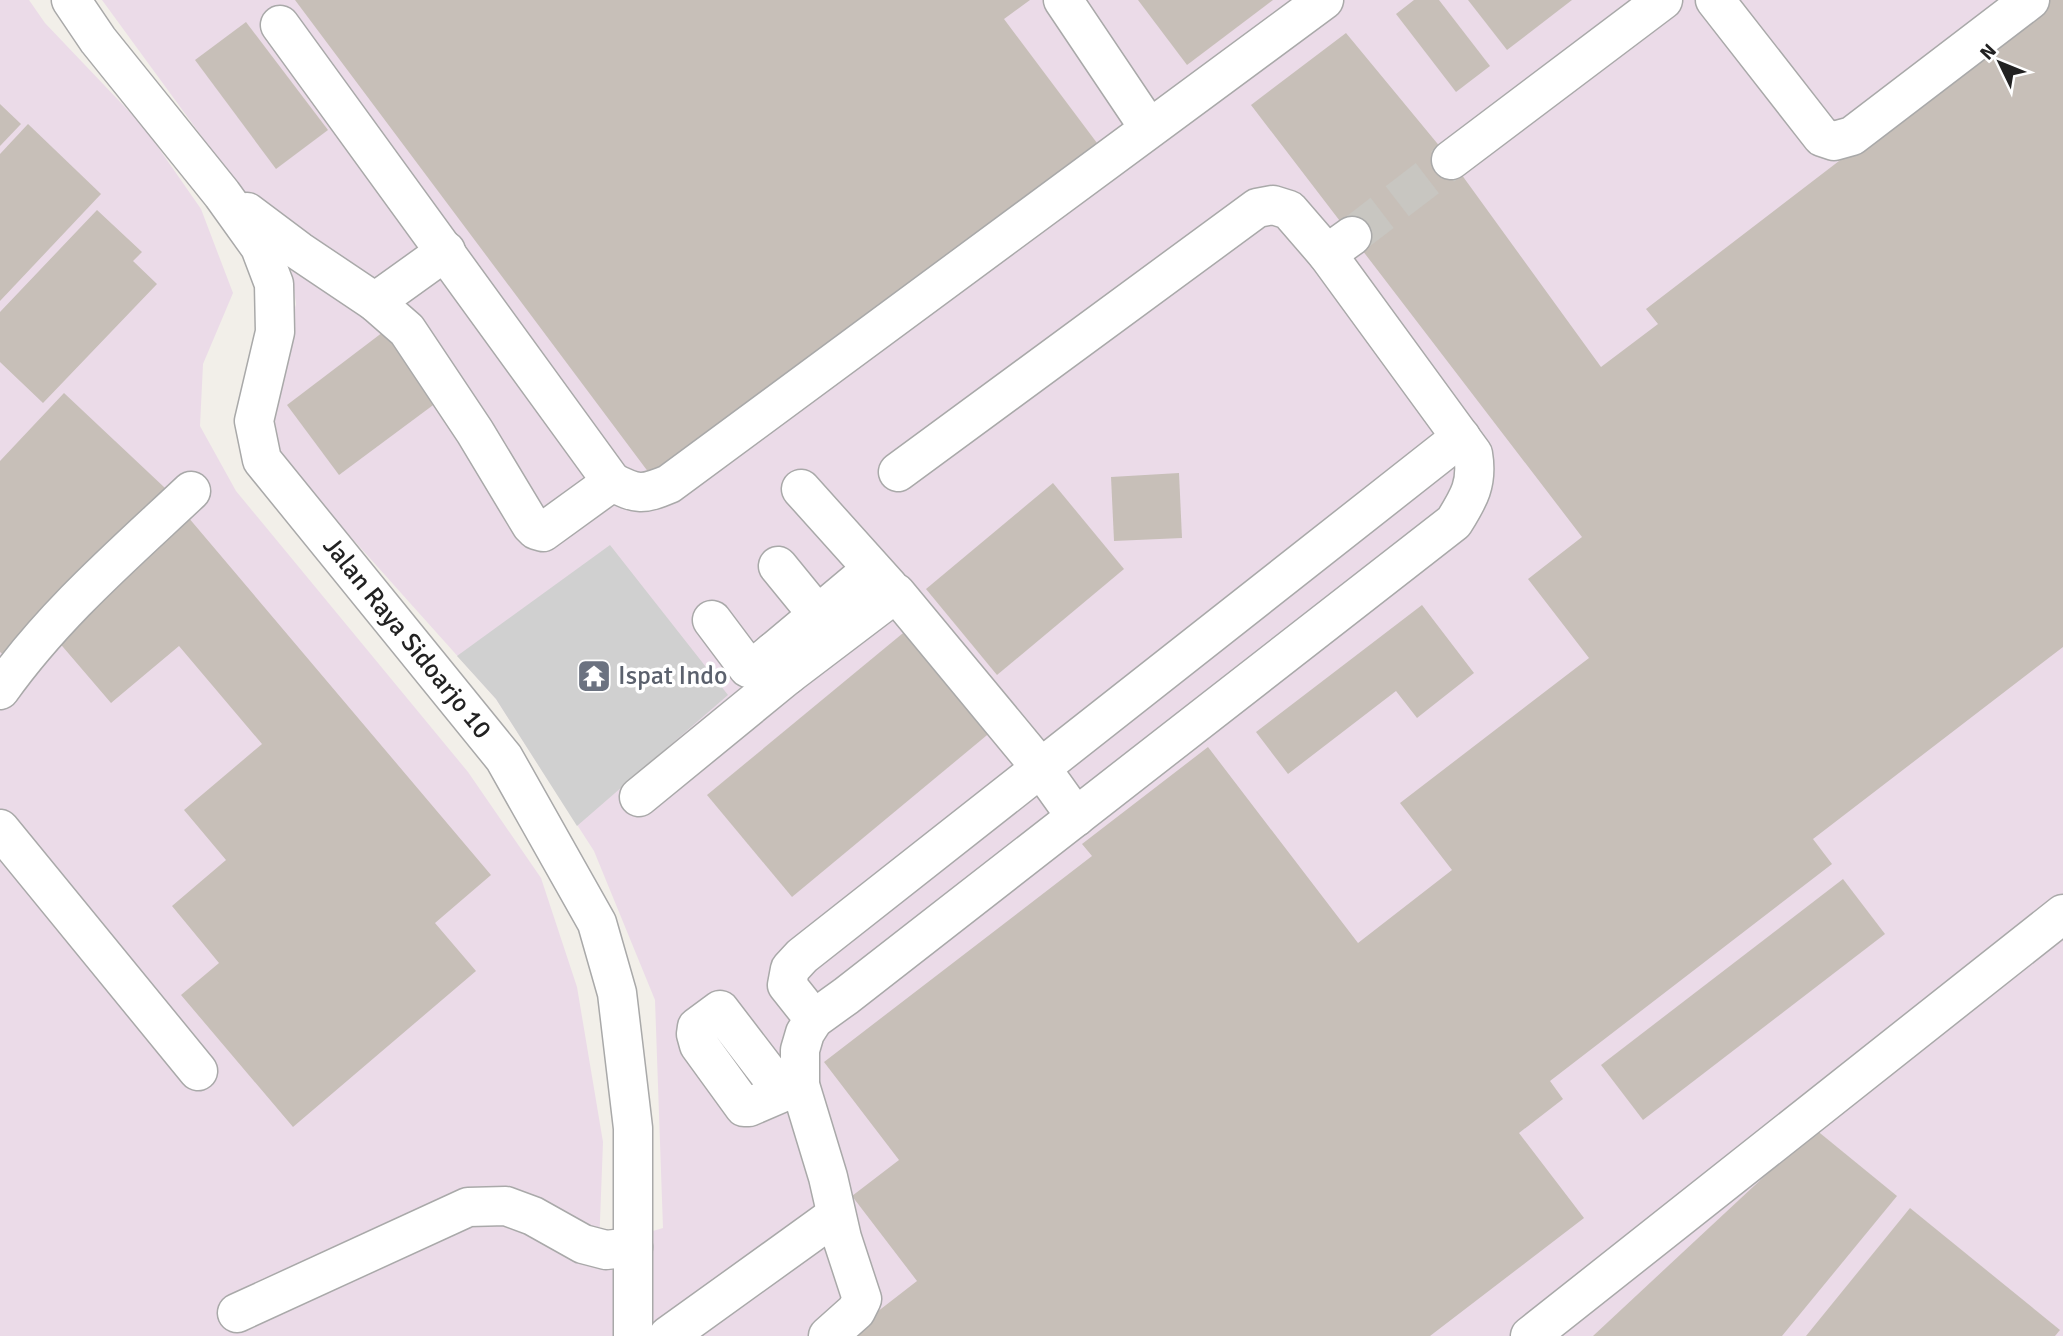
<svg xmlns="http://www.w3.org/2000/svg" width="2063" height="1336" font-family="Signika,sans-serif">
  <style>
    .industrial { fill: #ebdbe8 }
    .religious { fill: #d0d0d0 }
    .building { fill: #c7bfb8 }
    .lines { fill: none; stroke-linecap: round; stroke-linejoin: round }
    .minor-tunnel { stroke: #c8c6c1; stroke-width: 38; stroke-dasharray: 38 19; stroke-linecap: butt }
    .minor-casing { stroke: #a9a9a9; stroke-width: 41 }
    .minor { stroke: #fff; stroke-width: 38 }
    .labels { text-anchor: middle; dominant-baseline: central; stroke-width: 7; stroke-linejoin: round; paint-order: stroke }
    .street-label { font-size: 26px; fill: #222; stroke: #fff }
    .worship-label { font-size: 26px; fill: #5b616d; stroke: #fff; text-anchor: start }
  </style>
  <rect width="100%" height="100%" fill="#f2efe9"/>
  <path class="industrial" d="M 0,0 L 29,0 L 45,23 L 144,127 L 201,209 L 233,293 L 203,364 L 200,426 L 236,491 L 468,772 L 541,878 L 577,987 L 603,1142 L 599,1247 L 663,1228 L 655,1000 L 594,851 L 496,699 L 341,526 L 271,442 L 267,408 L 296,304 L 289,256 L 102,0 L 2063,0 L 2063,1336 L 0,1336 Z"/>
  <path class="religious" d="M 610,545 L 728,695 L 577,826 L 496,699 L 457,656 Z"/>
  <g class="building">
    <path d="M 295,0 L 1030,0 L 1004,19 L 1100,147 L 655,481 Z"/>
    <path d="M 1138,0 L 1273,0 L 1187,65 Z"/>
    <path d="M 1414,0 L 1439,0 L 1490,66 L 1456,92 L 1396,14 Z"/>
    <path d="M 1468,0 L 1572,0 L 1507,50 Z"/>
    <path d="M 2049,0 L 2063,0 L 2063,647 L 1813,839 L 1832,864 L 1550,1081 L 1563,1099 L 1519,1133 L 1584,1218 L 1430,1336 L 846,1336 L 917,1281 L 852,1196 L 899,1160 L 824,1062 L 1092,856 L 1082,844 L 1208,747 L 1358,943 L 1452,870 L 1400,803 L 1589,658 L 1528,579 L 1582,537 L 1251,105 L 1346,33 L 1451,160 L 1601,367 L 1658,324 L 1646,309 Z"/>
    <path d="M 246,22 L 328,130 L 276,169 L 195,60 Z"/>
    <path d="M 0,104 L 21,124 L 0,146 Z"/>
    <path d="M 28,124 L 101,194 L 0,301 L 0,154 Z"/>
    <path d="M 97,210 L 142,252 L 133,261 L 157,284 L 43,403 L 0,362 L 0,312 Z"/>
    <path d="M 391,326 L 444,397 L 339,475 L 287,405 Z"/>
    <path d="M 64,393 L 165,488 L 6,657 L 0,652 L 0,461 Z"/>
    <path d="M 1179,473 L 1182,538 L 1114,541 L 1111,477 Z"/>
    <path d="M 1053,483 L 1124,569 L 997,675 L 926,589 Z"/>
    <path d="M 188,517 L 491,875 L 435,923 L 476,971 L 293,1127 L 181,995 L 219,963 L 172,906 L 226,860 L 184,810 L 262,744 L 179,646 L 111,703 L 51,633 Z"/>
    <path d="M 1422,605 L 1474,673 L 1417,718 L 1396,691 L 1288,774 L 1256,732 Z"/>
    <path d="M 914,624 L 998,726 L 792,897 L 707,795 Z"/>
    <path d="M 1843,879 L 1885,934 L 1643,1120 L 1601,1065 Z"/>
    <path d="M 1815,1129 L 1897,1196 L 1782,1336 L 1593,1336 Z"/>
    <path d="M 1910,1208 L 2060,1330 L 2055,1336 L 1806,1336 Z"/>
  </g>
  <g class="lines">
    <path class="minor-tunnel" d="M 1352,236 L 1451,160"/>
    <g class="minor-casing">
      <g id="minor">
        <path d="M 71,0 L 98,40 L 222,194 L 260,247 L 274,284 L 275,332 L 254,421 L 262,460 L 504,758 L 597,923 L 617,993 L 633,1128 L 633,1336"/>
        <path d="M 1063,0 L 1149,128"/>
        <path d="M 1715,0 L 1822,137 L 1834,141 L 1852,136 L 2030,0"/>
        <path d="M 280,25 L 612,482"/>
        <path d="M 1451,160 L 1663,0"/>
        <path d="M 247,212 L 299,251 L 375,302 L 407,330 L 475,432 L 531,525 L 536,530 L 543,532 L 612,482 C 638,495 642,495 669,484 L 1324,0"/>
        <path d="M 375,302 L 446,251"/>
        <path d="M 898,472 L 1257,208 L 1273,205 L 1289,210 L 1327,254 L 1352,236"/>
        <path d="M 801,489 L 889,587"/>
        <path d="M 778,566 L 818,615"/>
        <path d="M 712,620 L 748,668 L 756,666 L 773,652"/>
        <path d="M 788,675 L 773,652 L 872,569"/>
        <path d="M 0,690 C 54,614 124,554 191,491"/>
        <path d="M 639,797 L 788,675 L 896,593 L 1041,768 L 1076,817"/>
        <path d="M 0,829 L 198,1071"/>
        <path d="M 814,1019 L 787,985 L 790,969 L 802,956 L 1461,437"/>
        <path d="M 782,1091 L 720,1010 L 697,1027 L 696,1034 L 699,1045 L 744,1107 L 749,1107 L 800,1085"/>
        <path d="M 237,1313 L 468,1207 L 506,1206 L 533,1216 L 583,1244 L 606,1250 L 633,1247"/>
        <path d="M 668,1336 L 836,1215"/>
        <path d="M 828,1336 L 856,1311 L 862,1299 L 842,1238 L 828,1177 L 800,1085 L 800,1050 L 805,1033 L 814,1019 L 846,996 L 1454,522 C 1469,498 1478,483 1473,454 L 1327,254"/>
        <path d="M 1530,1336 L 2063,914"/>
      </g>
    </g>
    <use href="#minor" class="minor"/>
  </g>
  <defs>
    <g id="temple-square" transform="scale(1.75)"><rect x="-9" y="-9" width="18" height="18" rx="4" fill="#6b7280" stroke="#fff"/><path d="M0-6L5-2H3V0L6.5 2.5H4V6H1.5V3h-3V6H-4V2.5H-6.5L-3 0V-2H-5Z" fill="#fff"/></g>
  </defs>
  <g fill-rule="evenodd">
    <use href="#temple-square" x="594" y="676"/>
  </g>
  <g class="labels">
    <g class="street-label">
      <text transform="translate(407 638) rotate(51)">Jalan Raya Sidoarjo 10</text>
    </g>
    <g class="worship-label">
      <text x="618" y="676">Ispat Indo</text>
    </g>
  </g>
  <g transform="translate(2000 63) rotate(313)" stroke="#ffffff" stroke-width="5" paint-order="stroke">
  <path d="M0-5L12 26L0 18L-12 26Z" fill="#222222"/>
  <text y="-10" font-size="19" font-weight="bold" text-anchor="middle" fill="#222222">N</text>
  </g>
</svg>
